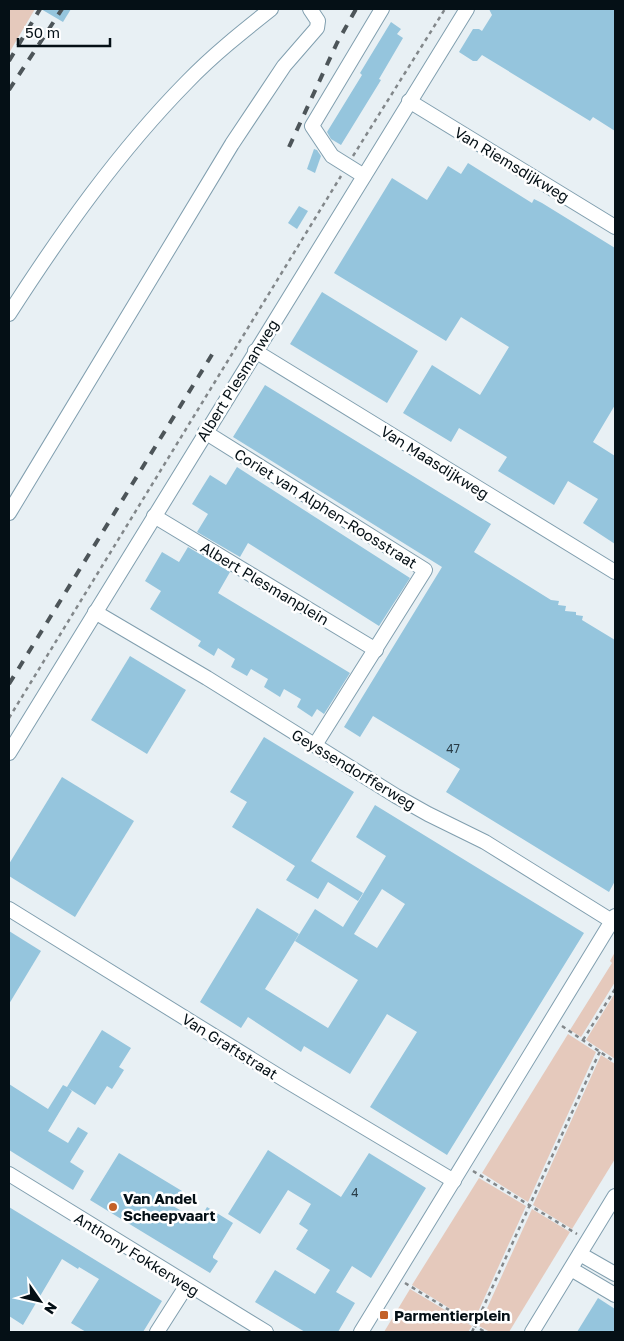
<svg xmlns="http://www.w3.org/2000/svg" width="624" height="1341" font-family="'Golos Text',sans-serif">
  <style>
    .built { fill: #e8f0f4 }
    .green { fill: #e5c9bc }
    .building { fill: #95c5dd; fill-rule: evenodd }
    .lines { fill: none; stroke-linecap: round; stroke-linejoin: round }
    .minor-casing { stroke: #819faf; stroke-width: 16 }
    .path { stroke: #82878a; stroke-width: 2.5; stroke-dasharray: 4 4; stroke-linecap: butt }
    .minor { stroke: #fff; stroke-width: 14 }
    .rail { stroke: #4d5559; stroke-width: 4; stroke-dasharray: 9 9; stroke-linecap: butt }
    .poi-dot { fill: #c36027; stroke: #fff; stroke-width: 2 }
    .labels { text-anchor: middle; dominant-baseline: central; stroke-width: 5; stroke-linejoin: round; paint-order: stroke }
    .number-label { font-size: 12px; fill: #293d48 }
    .street-label { font-size: 15px; fill: #051016; stroke: #fff }
    .poi-label { font-size: 15px; font-weight: bold; fill: #051016; stroke: #fff; text-anchor: start }
  </style>
  <rect width="100%" height="100%" fill="#fbfbfb"/>
  <rect class="built" x="9" y="9" width="606" height="1323"/>
  <g class="green">
    <path d="M 10,9 L 35,9 L 9,53 L 9,10 Z"/>
    <path d="M 615,952 L 615,982 L 581,1037 L 570,1030 L 612,963 L 610,961 Z"/>
    <path d="M 615,993 L 615,1059 L 586,1040 Z"/>
    <path d="M 568,1034 L 596,1052 L 528,1202 L 482,1173 Z"/>
    <path d="M 601,1055 L 615,1064 L 615,1159 L 572,1229 L 533,1205 Z"/>
    <path d="M 479,1178 L 526,1206 L 473,1323 L 412,1285 Z"/>
    <path d="M 532,1209 L 570,1232 L 509,1332 L 490,1332 L 479,1326 Z"/>
    <path d="M 410,1289 L 472,1326 L 468,1332 L 384,1332 Z"/>
  </g>
  <g class="building">
    <path d="M 41,9 L 71,9 L 63,22 Z"/>
    <path d="M 489,9 L 615,9 L 615,131 L 593,117 L 590,121 L 482,55 L 477,61 L 473,61 L 459,52 L 473,29 L 479,29 L 482,31 L 492,15 Z"/>
    <path d="M 391,22 L 401,29 L 397,34 L 403,38 L 379,79 L 381,80 L 341,145 L 331,139 L 327,132 L 362,75 L 360,73 Z"/>
    <path d="M 314,149 L 317,150 L 321,156 L 315,173 L 307,169 Z"/>
    <path d="M 468,163 L 532,203 L 534,199 L 542,203 L 615,248 L 615,405 L 593,442 L 615,456 L 615,544 L 583,523 L 598,499 L 568,481 L 554,505 L 498,471 L 507,457 L 459,428 L 451,442 L 403,413 L 432,365 L 480,395 L 509,347 L 461,317 L 446,341 L 334,273 L 392,178 L 427,200 L 448,166 L 461,174 Z"/>
    <path d="M 299,206 L 308,211 L 297,229 L 288,223 Z"/>
    <path d="M 322,292 L 418,351 L 387,403 L 290,344 Z"/>
    <path d="M 265,385 L 491,524 L 474,552 L 551,600 L 559,601 L 558,605 L 566,606 L 565,611 L 576,612 L 576,615 L 583,616 L 582,620 L 615,640 L 615,881 L 609,892 L 446,792 L 460,769 L 373,716 L 360,737 L 344,727 L 442,567 L 233,437 Z"/>
    <path d="M 237,467 L 410,578 L 379,626 L 248,543 L 240,557 L 197,532 L 208,514 L 192,504 L 205,483 L 210,475 L 226,485 Z"/>
    <path d="M 188,547 L 230,572 L 218,593 L 350,673 L 324,714 L 317,709 L 312,717 L 297,707 L 301,699 L 284,689 L 280,697 L 264,687 L 268,679 L 251,669 L 247,676 L 231,667 L 235,659 L 218,648 L 214,656 L 198,646 L 201,641 L 150,609 L 161,591 L 145,581 L 162,552 L 179,562 Z"/>
    <path d="M 130,656 L 186,690 L 147,754 L 91,720 Z"/>
    <path d="M 264,737 L 354,792 L 311,861 L 363,893 L 358,901 L 328,882 L 318,899 L 286,880 L 295,866 L 232,827 L 247,802 L 230,792 Z"/>
    <path d="M 62,777 L 134,821 L 75,917 L 9,876 L 9,864 Z"/>
    <path d="M 375,805 L 584,933 L 447,1155 L 370,1107 L 417,1032 L 387,1014 L 350,1074 L 304,1046 L 301,1052 L 248,1017 L 241,1028 L 200,1002 L 257,908 L 299,934 L 265,989 L 328,1028 L 358,980 L 295,941 L 315,909 L 343,927 L 386,856 L 356,837 ZM 382,889 L 405,904 L 377,948 L 354,934 Z"/>
    <path d="M 9,931 L 41,951 L 9,1004 Z"/>
    <path d="M 102,1030 L 131,1048 L 119,1067 L 124,1070 L 112,1089 L 107,1086 L 95,1105 L 68,1088 L 72,1091 L 48,1131 L 68,1143 L 78,1127 L 88,1133 L 70,1162 L 84,1171 L 73,1190 L 9,1150 L 9,1084 L 48,1109 L 63,1085 L 67,1087 Z"/>
    <path d="M 268,1150 L 341,1197 L 369,1153 L 426,1188 L 371,1278 L 352,1266 L 336,1292 L 355,1303 L 338,1332 L 305,1332 L 255,1302 L 275,1270 L 315,1294 L 330,1270 L 296,1249 L 308,1230 L 299,1224 L 311,1204 L 288,1190 L 260,1234 L 228,1214 Z"/>
    <path d="M 119,1153 L 182,1191 L 173,1206 L 199,1221 L 207,1207 L 233,1223 L 213,1256 L 213,1258 L 218,1261 L 210,1273 L 90,1200 Z"/>
    <path d="M 9,1207 L 162,1301 L 143,1332 L 86,1332 L 71,1323 L 99,1279 L 79,1267 L 78,1269 L 62,1259 L 23,1325 L 9,1316 Z"/>
    <path d="M 598,1298 L 615,1309 L 615,1332 L 577,1332 Z"/>
  </g>
  <g class="lines">
    <g class="minor-casing">
      <g id="minor">
        <path d="M 409,101 L 615,227"/>
        <path d="M 364,176 L 332,156 L 312,126 L 382,9"/>
        <path d="M 9,314 C 61,233 119,151 187,82 C 213,55 242,32 271,9"/>
        <path d="M 255,351 L 615,572"/>
        <path d="M 205,432 L 425,570 L 315,745"/>
        <path d="M 9,513 L 232,144 L 284,66 L 317,28 L 318,21 L 310,9"/>
        <path d="M 154,516 L 376,650"/>
        <path d="M 95,612 L 207,678 L 396,796 L 428,814 L 485,842 L 615,923"/>
        <path d="M 9,753 L 467,9"/>
        <path d="M 9,909 L 285,1080 L 454,1181"/>
        <path d="M 9,1174 L 266,1332"/>
        <path d="M 580,1254 L 615,1274"/>
        <path d="M 571,1269 L 615,1295"/>
        <path d="M 157,1332 L 187,1285"/>
        <path d="M 361,1332 L 615,916"/>
        <path d="M 532,1332 L 615,1196"/>
      </g>
    </g>
    <g class="path">
      <path d="M 353,156 L 445,9"/>
      <path d="M 9,718 L 341,176"/>
      <path d="M 562,1026 L 615,1062"/>
      <path d="M 583,1040 L 615,989"/>
      <path d="M 473,1171 L 577,1234"/>
      <path d="M 405,1283 L 485,1332"/>
      <path d="M 472,1332 L 600,1051"/>
    </g>
    <use href="#minor" class="minor"/>
    <g class="rail">
      <path d="M 9,61 L 40,9"/>
      <path d="M 9,90 L 62,9"/>
      <path d="M 289,147 L 337,43 L 356,9"/>
      <path d="M 9,684 L 213,353"/>
    </g>
  </g>
  <g class="poi-dot">
    <circle cx="113" cy="1207" r="5"/>
    <rect x="379" y="1310" width="10" height="10" rx="2.5"/>
  </g>
  <g class="labels">
    <g class="number-label">
      <text x="453" y="748">47</text>
      <text x="355" y="1192">4</text>
    </g>
    <g class="street-label">
      <text transform="translate(512 164) rotate(31)">Van Riemsdijkweg</text>
      <text transform="translate(237 380) rotate(-58)">Albert Plesmanweg</text>
      <text transform="translate(435 462) rotate(32)">Van Maasdijkweg</text>
      <text transform="translate(326 508) rotate(32)">Coriet van Alphen-Roosstraat</text>
      <text transform="translate(265 583) rotate(31)">Albert Plesmanplein</text>
      <text transform="translate(354 769) rotate(31)">Geyssendorfferweg</text>
      <text transform="translate(230 1046) rotate(32)">Van Graftstraat</text>
      <text transform="translate(137 1254) rotate(32)">Anthony Fokkerweg</text>
    </g>
    <g class="poi-label">
      <text x="123" y="1198">Van Andel<tspan x="123" dy="17">Scheepvaart</tspan></text>
      <text x="394" y="1315">Parmentierplein</text>
    </g>
  </g>
  <rect width="624" height="1341" fill="none" stroke="#051016" stroke-width="20"/>
  <g transform="translate(40 1301) rotate(124)" stroke="#ffffff" stroke-width="4" paint-order="stroke">
  <path d="M0-4L9 19L0 12L-9 19Z" fill="#051016"/>
  <text y="-8" font-size="14" font-weight="bold" text-anchor="middle" fill="#051016">N</text>
  </g>
  <path d="M18 38v8h92v-8" fill="none" stroke="#051016" stroke-width="2.5"/>
  <text x="25" y="38" font-size="15" fill="#051016" stroke="#ffffff" stroke-width="4" paint-order="stroke">50 m</text>
</svg>
